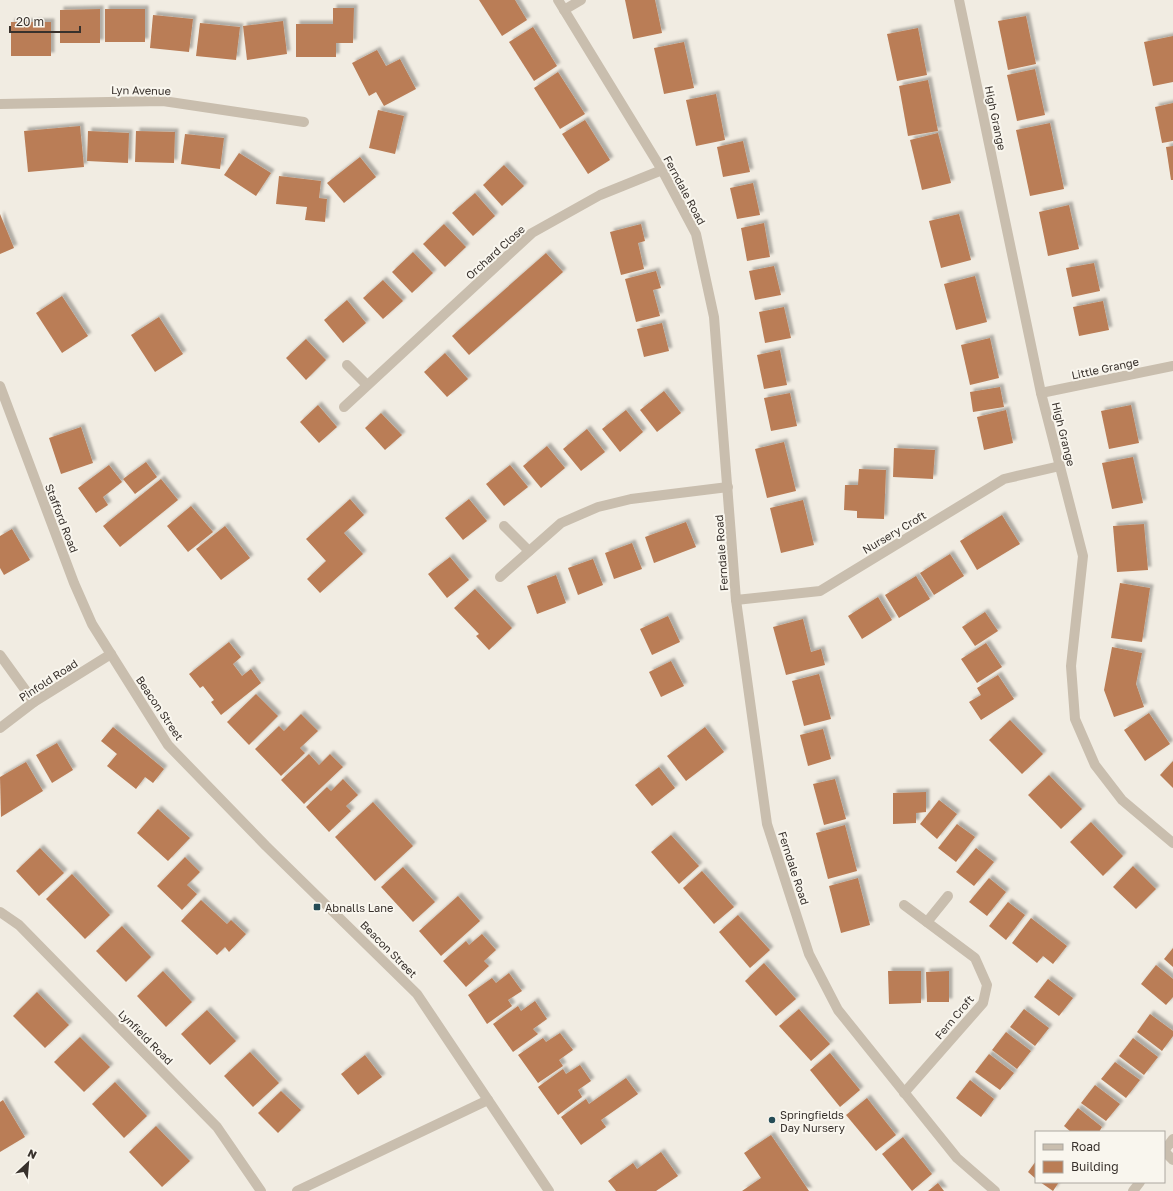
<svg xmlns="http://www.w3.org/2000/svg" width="1173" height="1191" font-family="'Golos Text',sans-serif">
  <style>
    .building { fill: #ba7d56; filter: url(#shadow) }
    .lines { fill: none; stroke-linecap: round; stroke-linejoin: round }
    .minor { stroke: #c9beae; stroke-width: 10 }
    .tertiary { stroke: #c9beae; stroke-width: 10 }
    .poi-dot { fill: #254c56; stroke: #f9f6ee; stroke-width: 1.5 }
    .labels { text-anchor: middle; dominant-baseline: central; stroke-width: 4; stroke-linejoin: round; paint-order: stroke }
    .street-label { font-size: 11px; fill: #38312c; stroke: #f9f6ee }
    .poi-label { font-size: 11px; fill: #38312c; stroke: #f9f6ee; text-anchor: start }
  </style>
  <defs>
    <filter id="shadow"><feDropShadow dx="3.5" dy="-3.5" stdDeviation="1" flood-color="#0004"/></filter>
  </defs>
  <rect width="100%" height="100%" fill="#f1ece2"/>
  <g class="building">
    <path d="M 479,0 L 515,0 L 527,20 L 502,36 Z"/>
    <path d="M 625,0 L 655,0 L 662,33 L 633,39 Z"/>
    <path d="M 333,8 L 354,8 L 353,43 L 336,43 L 336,57 L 296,57 L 296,24 L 333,24 Z"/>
    <path d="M 100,9 L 100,43 L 60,43 L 60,10 Z"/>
    <rect x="105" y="9" width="40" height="33"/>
    <path d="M 153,15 L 193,19 L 189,52 L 150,48 Z"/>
    <path d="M 1026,16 L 1036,64 L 1008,70 L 998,21 Z"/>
    <path d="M 283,21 L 287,54 L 247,60 L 243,26 Z"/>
    <rect x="11" y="22" width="40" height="34"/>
    <path d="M 200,23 L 240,27 L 236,60 L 196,56 Z"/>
    <path d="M 533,27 L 557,66 L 534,81 L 509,42 Z"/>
    <path d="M 918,28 L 927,75 L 897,81 L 887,34 Z"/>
    <path d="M 1173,36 L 1173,82 L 1153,86 L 1144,42 Z"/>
    <path d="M 684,42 L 694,88 L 664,94 L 654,48 Z"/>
    <path d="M 377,50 L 386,66 L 400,59 L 416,89 L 384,106 L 376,92 L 369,96 L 352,63 Z"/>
    <path d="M 1035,69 L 1045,115 L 1017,121 L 1007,75 Z"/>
    <path d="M 558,72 L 585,114 L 560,129 L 534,88 Z"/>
    <path d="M 928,80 L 938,131 L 908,136 L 899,86 Z"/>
    <path d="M 716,94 L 725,140 L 696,146 L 686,100 Z"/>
    <path d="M 1173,103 L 1173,141 L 1162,143 L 1155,107 Z"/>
    <path d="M 378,110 L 404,116 L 395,154 L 369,148 Z"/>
    <path d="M 585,120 L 610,160 L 588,174 L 562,134 Z"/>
    <path d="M 1050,123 L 1064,189 L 1030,196 L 1016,130 Z"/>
    <path d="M 80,126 L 84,167 L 28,172 L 24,131 Z"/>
    <path d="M 88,131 L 129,133 L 128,163 L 87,161 Z"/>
    <path d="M 136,131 L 175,132 L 174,163 L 135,162 Z"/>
    <path d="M 938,133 L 951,183 L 922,190 L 910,140 Z"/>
    <path d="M 185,134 L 224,138 L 220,169 L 181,164 Z"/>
    <path d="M 743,141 L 750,172 L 723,177 L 717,147 Z"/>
    <path d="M 1173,146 L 1173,180 L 1171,180 L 1166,147 Z"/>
    <path d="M 239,153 L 271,173 L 256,196 L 224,175 Z"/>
    <path d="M 360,157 L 376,177 L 344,203 L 327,183 Z"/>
    <path d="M 504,165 L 524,186 L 502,206 L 483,185 Z"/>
    <path d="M 279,176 L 321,181 L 319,198 L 327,199 L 325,222 L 305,220 L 307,207 L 276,204 Z"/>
    <path d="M 753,183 L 760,215 L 737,219 L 730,188 Z"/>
    <path d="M 475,193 L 495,216 L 473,236 L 452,213 Z"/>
    <path d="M 1069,205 L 1079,249 L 1048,256 L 1039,212 Z"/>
    <path d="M 0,214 L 14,248 L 0,254 Z"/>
    <path d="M 959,214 L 971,260 L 941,268 L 929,221 Z"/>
    <path d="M 764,223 L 770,257 L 747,261 L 741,228 Z"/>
    <path d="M 444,224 L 466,247 L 445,267 L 423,244 Z"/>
    <path d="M 641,224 L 645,241 L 638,243 L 644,269 L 621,275 L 610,232 Z"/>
    <path d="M 413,252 L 433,273 L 412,293 L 392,272 Z"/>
    <path d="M 546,253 L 563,272 L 469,355 L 452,336 Z"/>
    <path d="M 1094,263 L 1100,291 L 1072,297 L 1066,268 Z"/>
    <path d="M 774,266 L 781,295 L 755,300 L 749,271 Z"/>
    <path d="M 656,271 L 661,288 L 653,290 L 660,316 L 636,322 L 625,279 Z"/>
    <path d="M 975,276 L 987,322 L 956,330 L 944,284 Z"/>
    <path d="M 383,280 L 403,301 L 383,319 L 363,298 Z"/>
    <path d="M 62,296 L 88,336 L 62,353 L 36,313 Z"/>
    <path d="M 347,300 L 366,323 L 343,343 L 324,320 Z"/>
    <path d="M 1103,301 L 1109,330 L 1079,336 L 1073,307 Z"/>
    <path d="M 784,307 L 791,338 L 765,343 L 759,312 Z"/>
    <path d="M 159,317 L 183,354 L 155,372 L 131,335 Z"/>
    <path d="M 662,323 L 669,351 L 644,357 L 637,329 Z"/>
    <path d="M 990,338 L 999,378 L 970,385 L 961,345 Z"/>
    <path d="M 306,339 L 326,360 L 306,380 L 286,358 Z"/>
    <path d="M 780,350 L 787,385 L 764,389 L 757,355 Z"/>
    <path d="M 445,353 L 468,379 L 447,397 L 424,372 Z"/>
    <path d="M 1000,387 L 1004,407 L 973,412 L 970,392 Z"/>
    <path d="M 664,391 L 681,413 L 657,432 L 640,410 Z"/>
    <path d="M 790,393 L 797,426 L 771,431 L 764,398 Z"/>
    <path d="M 318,405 L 337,427 L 319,443 L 300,422 Z"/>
    <path d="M 1131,405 L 1139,443 L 1109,449 L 1101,411 Z"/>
    <path d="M 626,410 L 643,432 L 620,452 L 602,429 Z"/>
    <path d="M 1006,410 L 1013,443 L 984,450 L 977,417 Z"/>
    <path d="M 381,413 L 402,435 L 385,450 L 365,428 Z"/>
    <path d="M 81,427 L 93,463 L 61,474 L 49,438 Z"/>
    <path d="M 587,429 L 605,452 L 581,471 L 563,449 Z"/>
    <path d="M 784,442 L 796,491 L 767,498 L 755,449 Z"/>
    <path d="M 547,446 L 565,468 L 541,488 L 523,466 Z"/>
    <path d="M 894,448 L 935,450 L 933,479 L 893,477 Z"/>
    <path d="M 1133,457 L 1143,503 L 1112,509 L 1102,463 Z"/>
    <path d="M 146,462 L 157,477 L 135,494 L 123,479 Z"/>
    <path d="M 109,465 L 122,482 L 103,497 L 108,505 L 96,513 L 78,488 Z"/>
    <path d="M 510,465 L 528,487 L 504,506 L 486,484 Z"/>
    <path d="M 859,469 L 886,470 L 884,519 L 857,518 L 857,511 L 844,510 L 845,485 L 858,485 Z"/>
    <path d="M 161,479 L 178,500 L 120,547 L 103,526 Z"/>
    <path d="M 350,499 L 364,515 L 344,533 L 363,554 L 320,593 L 307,579 L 326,561 L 306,539 Z"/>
    <path d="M 469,499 L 487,521 L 463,540 L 445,518 Z"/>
    <path d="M 803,500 L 814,545 L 781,553 L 770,508 Z"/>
    <path d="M 191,506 L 213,532 L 188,552 L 167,526 Z"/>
    <path d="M 1002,515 L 1020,544 L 977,570 L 960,541 Z"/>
    <path d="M 686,522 L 696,547 L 654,563 L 645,537 Z"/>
    <path d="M 1144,524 L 1148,570 L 1117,572 L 1113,526 Z"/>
    <path d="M 225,526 L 250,558 L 221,580 L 196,549 Z"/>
    <path d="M 12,529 L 30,560 L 4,575 L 0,568 L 0,536 Z"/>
    <path d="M 632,543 L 642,569 L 614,579 L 605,553 Z"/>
    <path d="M 950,554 L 964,576 L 934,595 L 920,573 Z"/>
    <path d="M 450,557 L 469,580 L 447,598 L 428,574 Z"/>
    <path d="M 593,559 L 603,585 L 578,595 L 568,568 Z"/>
    <path d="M 556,575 L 566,603 L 537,614 L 527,586 Z"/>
    <path d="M 916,576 L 930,599 L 899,618 L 885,595 Z"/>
    <path d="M 1120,583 L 1150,588 L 1142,642 L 1111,638 Z"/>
    <path d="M 475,589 L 512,628 L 489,650 L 476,636 L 479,634 L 454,608 Z"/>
    <path d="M 878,597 L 892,620 L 862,639 L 848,616 Z"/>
    <path d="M 985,612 L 998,631 L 975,646 L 962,627 Z"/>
    <path d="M 668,616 L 680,642 L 652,655 L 640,629 Z"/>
    <path d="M 803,619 L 811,652 L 821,649 L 825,665 L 786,675 L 773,627 Z"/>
    <path d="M 229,642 L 241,657 L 233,664 L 242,676 L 251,669 L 261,683 L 221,715 L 211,702 L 214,700 L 203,686 L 200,688 L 189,674 Z"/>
    <path d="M 986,643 L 1002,667 L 977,683 L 961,659 Z"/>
    <path d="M 1112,647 L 1142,653 L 1136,684 L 1144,707 L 1114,717 L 1104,690 Z"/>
    <path d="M 671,661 L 684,686 L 661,697 L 649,672 Z"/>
    <path d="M 819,674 L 831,719 L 804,726 L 792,681 Z"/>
    <path d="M 998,675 L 1014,699 L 981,720 L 969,702 L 981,695 L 977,688 Z"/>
    <path d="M 256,694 L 278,716 L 249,745 L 227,722 Z"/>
    <path d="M 1149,713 L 1170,744 L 1145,761 L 1124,730 Z"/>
    <path d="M 301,714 L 318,731 L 300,748 L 305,753 L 281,776 L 255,749 L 279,726 L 284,731 Z"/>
    <path d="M 1010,720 L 1043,754 L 1022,774 L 989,740 Z"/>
    <path d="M 113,727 L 164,769 L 153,783 L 145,777 L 136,789 L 107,766 L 117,754 L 101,741 Z"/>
    <path d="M 705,727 L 724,752 L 686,781 L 667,756 Z"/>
    <path d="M 823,729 L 831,759 L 808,766 L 800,735 Z"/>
    <path d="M 57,743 L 73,770 L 52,783 L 36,755 Z"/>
    <path d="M 309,754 L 319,765 L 330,754 L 343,767 L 304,804 L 281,780 Z"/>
    <path d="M 1173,761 L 1173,788 L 1160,775 Z"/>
    <path d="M 26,762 L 43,791 L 1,817 L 0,777 Z"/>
    <path d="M 659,767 L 675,788 L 652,806 L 635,785 Z"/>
    <path d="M 1049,775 L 1082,809 L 1061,829 L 1028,795 Z"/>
    <path d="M 343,779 L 358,795 L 346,806 L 351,811 L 329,832 L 306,807 L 327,787 L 331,791 Z"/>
    <path d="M 835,779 L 846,819 L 824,825 L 813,784 Z"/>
    <path d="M 926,792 L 926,812 L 916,813 L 916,823 L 893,824 L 893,793 Z"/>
    <path d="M 939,800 L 957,814 L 937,839 L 920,824 Z"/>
    <path d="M 373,802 L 413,846 L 375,881 L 335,837 Z"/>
    <path d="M 158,809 L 190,838 L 168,861 L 137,833 Z"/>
    <path d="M 1091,822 L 1123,856 L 1103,876 L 1070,842 Z"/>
    <path d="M 957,824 L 975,837 L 956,862 L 938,848 Z"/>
    <path d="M 845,825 L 857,871 L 828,879 L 816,833 Z"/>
    <path d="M 671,835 L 699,866 L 679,884 L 651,852 Z"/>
    <path d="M 40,848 L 64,873 L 39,896 L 16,871 Z"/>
    <path d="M 976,848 L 994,862 L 974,886 L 956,872 Z"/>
    <path d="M 185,857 L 200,872 L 187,885 L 197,894 L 182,910 L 157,886 Z"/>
    <path d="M 1133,866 L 1156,889 L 1136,909 L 1113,887 Z"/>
    <path d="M 403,867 L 435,902 L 413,922 L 381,887 Z"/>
    <path d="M 702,871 L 734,907 L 714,924 L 683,888 Z"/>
    <path d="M 72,874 L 110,915 L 85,939 L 46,899 Z"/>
    <path d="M 858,878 L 870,925 L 841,933 L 829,886 Z"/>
    <path d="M 989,878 L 1006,892 L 987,916 L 969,902 Z"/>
    <path d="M 458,896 L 480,921 L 441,956 L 419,931 Z"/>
    <path d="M 201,900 L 227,924 L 231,920 L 246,934 L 229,952 L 225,947 L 217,955 L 181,921 Z"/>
    <path d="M 1008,902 L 1025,915 L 1006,940 L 989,926 Z"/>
    <path d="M 738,915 L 770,950 L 750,968 L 719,932 Z"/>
    <path d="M 1031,918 L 1067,946 L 1053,964 L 1043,956 L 1037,963 L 1012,943 Z"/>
    <path d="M 122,926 L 151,957 L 126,982 L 96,951 Z"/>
    <path d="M 482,934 L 496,950 L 484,961 L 489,966 L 466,987 L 443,961 L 466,941 L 469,945 Z"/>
    <path d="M 1173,948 L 1173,967 L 1164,959 Z"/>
    <path d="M 764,963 L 796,999 L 776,1016 L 745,981 Z"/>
    <path d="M 1156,965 L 1173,979 L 1173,997 L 1166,1005 L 1141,984 Z"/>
    <path d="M 163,971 L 192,1002 L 166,1027 L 137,996 Z"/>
    <path d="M 888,971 L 921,971 L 921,1003 L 889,1004 Z"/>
    <path d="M 949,971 L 949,1002 L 927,1002 L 926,972 Z"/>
    <path d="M 509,973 L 522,991 L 508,1000 L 512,1006 L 487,1024 L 468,995 L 492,978 L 496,983 Z"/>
    <path d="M 1048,979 L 1073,998 L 1059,1016 L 1034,997 Z"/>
    <path d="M 37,992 L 69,1025 L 45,1048 L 13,1016 Z"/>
    <path d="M 535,1001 L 547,1019 L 533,1029 L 538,1034 L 513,1052 L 493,1024 L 518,1006 L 521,1011 Z"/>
    <path d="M 799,1009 L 830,1044 L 811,1061 L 779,1026 Z"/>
    <path d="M 1024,1009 L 1049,1028 L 1035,1046 L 1010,1027 Z"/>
    <path d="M 207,1010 L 236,1041 L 210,1065 L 181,1034 Z"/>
    <path d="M 1150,1014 L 1173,1031 L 1173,1036 L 1162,1051 L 1137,1032 Z"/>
    <path d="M 1006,1032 L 1031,1051 L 1017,1069 L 992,1050 Z"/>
    <path d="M 560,1033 L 573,1050 L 559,1060 L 563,1066 L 538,1083 L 518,1055 L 543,1038 L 546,1042 Z"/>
    <path d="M 80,1037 L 110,1067 L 84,1092 L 54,1062 Z"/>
    <path d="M 1133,1038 L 1158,1057 L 1144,1075 L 1119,1056 Z"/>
    <path d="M 250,1052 L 279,1083 L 253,1107 L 224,1076 Z"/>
    <path d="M 830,1053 L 860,1090 L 840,1107 L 810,1070 Z"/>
    <path d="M 989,1054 L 1014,1073 L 1000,1090 L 975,1072 Z"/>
    <path d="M 365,1055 L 382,1077 L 358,1095 L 341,1074 Z"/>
    <path d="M 1115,1062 L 1140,1080 L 1126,1098 L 1101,1079 Z"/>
    <path d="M 580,1065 L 591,1081 L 578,1090 L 582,1097 L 558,1115 L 538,1087 L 563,1069 L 566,1074 Z"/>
    <path d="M 626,1078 L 638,1094 L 601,1120 L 606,1127 L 581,1145 L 561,1117 L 586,1099 L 589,1104 Z"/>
    <path d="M 970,1080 L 994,1099 L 981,1117 L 956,1098 Z"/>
    <path d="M 115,1082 L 147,1116 L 124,1138 L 92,1104 Z"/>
    <path d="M 1095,1085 L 1120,1104 L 1106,1121 L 1081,1103 Z"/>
    <path d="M 281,1091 L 301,1110 L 278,1133 L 258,1113 Z"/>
    <path d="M 867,1098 L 896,1135 L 876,1151 L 846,1115 Z"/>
    <path d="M 3,1100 L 25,1137 L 0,1152 L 0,1102 Z"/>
    <path d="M 1078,1108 L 1102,1127 L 1099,1132 L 1071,1132 L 1064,1126 Z"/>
    <path d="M 156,1126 L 190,1161 L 162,1187 L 129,1152 Z"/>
    <path d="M 771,1135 L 809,1191 L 742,1191 L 761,1178 L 744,1153 Z"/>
    <path d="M 903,1137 L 932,1174 L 912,1191 L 882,1154 Z"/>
    <path d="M 661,1152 L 678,1176 L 656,1191 L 616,1191 L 608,1181 L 633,1163 L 637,1169 Z"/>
    <path d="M 1036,1161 L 1036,1179 L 1028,1172 Z"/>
    <path d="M 1040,1182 L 1059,1182 L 1053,1191 Z"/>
    <path d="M 938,1183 L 944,1191 L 928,1191 Z"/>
  </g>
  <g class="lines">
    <g class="minor">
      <path d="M 558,0 L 662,170 L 696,234 L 714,317 L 736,600 L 767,824 L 809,954 L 838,1010 L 957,1158 L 995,1191"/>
      <path d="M 959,0 L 1041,393 L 1083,556 L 1071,666 L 1075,719 L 1095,765 L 1122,800 L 1173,843"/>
      <path d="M 564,10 L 581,0"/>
      <path d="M 0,104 L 163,101 L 304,122"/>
      <path d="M 347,365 L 367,385"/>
      <path d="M 1041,393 L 1173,366"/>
      <path d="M 344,407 L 532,233 L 600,195 L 662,170"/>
      <path d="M 504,526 L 529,551"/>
      <path d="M 500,577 L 561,523 L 598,507 L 631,499 L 728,487"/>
      <path d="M 736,600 L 820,591 L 1004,479 L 1060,466"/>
      <path d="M 0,655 L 34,702"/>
      <path d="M 0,728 L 34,702 L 111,654"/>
      <path d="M 904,905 L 975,958 L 987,985 L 983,1003 L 904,1093"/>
      <path d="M 0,912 L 19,925 L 217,1127 L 261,1191"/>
      <path d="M 927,922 L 948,896"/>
      <path d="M 1164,1151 L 1173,1139"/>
      <path d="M 1164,1151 L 1173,1160"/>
      <path d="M 297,1191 L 488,1100"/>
      <path d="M 1133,1191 L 1140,1182"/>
    </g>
    <path class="tertiary" d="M 0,386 L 74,583 L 92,624 L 168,745 L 266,846 L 417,994 L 549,1191"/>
  </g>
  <g class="poi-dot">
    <rect x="313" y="903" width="8" height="8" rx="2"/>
    <circle cx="772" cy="1120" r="4"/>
  </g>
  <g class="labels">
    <g class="street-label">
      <text transform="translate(141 90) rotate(1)">Lyn Avenue</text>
      <text transform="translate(996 118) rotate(78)">High Grange</text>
      <text transform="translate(685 190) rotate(62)">Ferndale Road</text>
      <text transform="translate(495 252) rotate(-42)">Orchard Close</text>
      <text transform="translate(1105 368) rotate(-12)">Little Grange</text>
      <text transform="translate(1064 434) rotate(76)">High Grange</text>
      <text transform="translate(62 518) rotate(69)">Stafford Road</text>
      <text transform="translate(894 532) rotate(-31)">Nursery Croft</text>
      <text transform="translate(721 553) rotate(-94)">Ferndale Road</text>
      <text transform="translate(48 680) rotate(-33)">Pinfold Road</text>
      <text transform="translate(160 708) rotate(56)">Beacon Street</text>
      <text transform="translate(794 868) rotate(72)">Ferndale Road</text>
      <text transform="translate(389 949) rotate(45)">Beacon Street</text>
      <text transform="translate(954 1017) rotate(-50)">Fern Croft</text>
      <text transform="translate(146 1037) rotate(45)">Lynfield Road</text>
    </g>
    <g class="poi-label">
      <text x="325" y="907">Abnalls Lane</text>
      <text x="780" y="1114">Springfields<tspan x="780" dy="13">Day Nursery</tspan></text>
    </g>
  </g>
  <rect x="1035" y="1131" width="130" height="52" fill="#f9f6ee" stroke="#aca7a0"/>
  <rect x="1043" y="1144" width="20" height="6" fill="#c9beae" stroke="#aca7a0"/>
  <text x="1071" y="1151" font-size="12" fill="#38312c">Road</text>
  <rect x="1043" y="1161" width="20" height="12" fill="#ba7d56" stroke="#aca7a0"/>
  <text x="1071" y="1171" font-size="12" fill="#38312c">Building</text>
  <g transform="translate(28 1163) rotate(26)" stroke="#f9f6ee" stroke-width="3" paint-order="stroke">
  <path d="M0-3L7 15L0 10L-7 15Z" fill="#38312c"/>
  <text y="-6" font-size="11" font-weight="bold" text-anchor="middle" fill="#38312c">N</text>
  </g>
  <path d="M10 26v6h70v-6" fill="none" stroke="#38312c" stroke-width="2"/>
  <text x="16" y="26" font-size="12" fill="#38312c" stroke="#f9f6ee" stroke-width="3" paint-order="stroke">20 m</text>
</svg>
